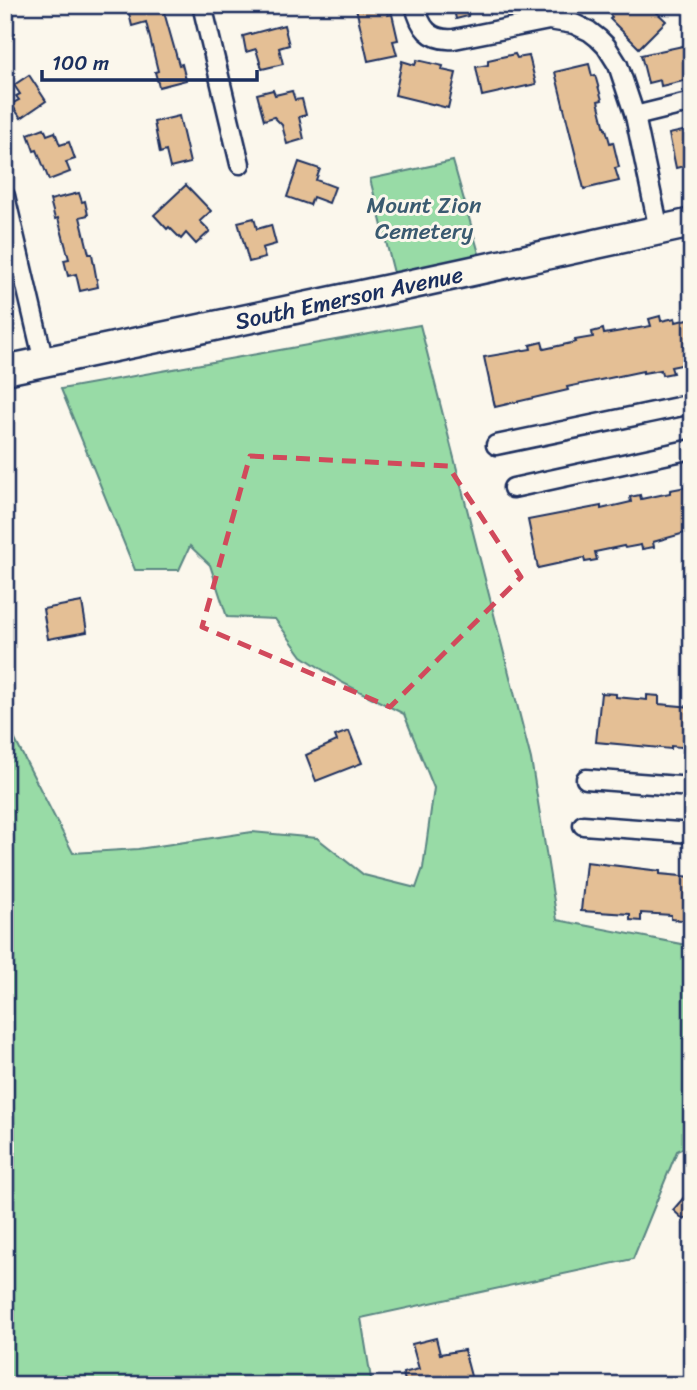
<svg xmlns="http://www.w3.org/2000/svg" width="697" height="1390" font-family="Sriracha,sans-serif">
  <style>
    .green { fill: #98dba6; stroke: #5a8582; stroke-width: 2 }
    .building { fill: #e4bf95; stroke: #1b2f5e; stroke-width: 2 }
    .lines { fill: none; stroke-linecap: round; stroke-linejoin: round }
    .minor-casing { stroke: #1b2f5e; stroke-width: 23 }
    .primary-casing { stroke: #1b2f5e; stroke-width: 33 }
    .minor { stroke: #fbf7ec; stroke-width: 18 }
    .primary { stroke: #fbf7ec; stroke-width: 28 }
    .marked { fill: none; stroke: #d1495b; stroke-width: 5; stroke-dasharray: 14 9; stroke-linejoin: round }
    .labels { text-anchor: middle; dominant-baseline: central; stroke-width: 6; stroke-linejoin: round; paint-order: stroke }
    .park-label { font-size: 23px; fill: #3a5a70; stroke: #fbf7ec }
    .street-label { font-size: 23px; fill: #1b2f5e; stroke: #fbf7ec }
  </style>
  <rect width="100%" height="100%" fill="#fbf7ec"/>
  <filter id="ink" filterUnits="userSpaceOnUse"><feTurbulence type="fractalNoise" baseFrequency=".0143" numOctaves="2"/><feDisplacementMap in="SourceGraphic" scale="14" xChannelSelector="R" yChannelSelector="G"/><feConvolveMatrix kernelMatrix="1 2 1 2 8 2 1 2 1" color-interpolation-filters="sRGB"/></filter>
  <g filter="url(#ink)">
    <g class="green">
      <path d="M 453,161 L 480,257 L 394,273 L 370,179 Z"/>
      <path d="M 420,325 L 531,759 L 557,920 L 692,946 L 692,1144 L 677,1151 L 633,1259 L 361,1318 L 372,1385 L 5,1385 L 5,712 L 14,738 L 73,853 L 138,849 L 252,832 L 317,838 L 364,875 L 416,888 L 423,868 L 434,788 L 404,714 L 341,682 L 302,656 L 275,619 L 227,617 L 210,565 L 190,546 L 179,570 L 135,570 L 61,389 Z"/>
    </g>
    <g class="building">
      <path d="M 127,5 L 162,5 L 179,65 L 182,64 L 186,80 L 159,87 L 155,72 L 158,71 L 146,22 L 132,26 Z"/>
      <path d="M 367,5 L 385,5 L 388,15 L 392,14 L 398,40 L 393,41 L 397,55 L 368,61 L 356,8 Z"/>
      <path d="M 453,5 L 470,5 L 468,16 L 456,19 Z"/>
      <path d="M 601,5 L 645,5 L 650,10 L 652,8 L 666,21 L 639,48 L 610,19 L 612,17 Z"/>
      <path d="M 284,25 L 289,45 L 279,48 L 283,64 L 262,69 L 256,49 L 246,52 L 243,36 Z"/>
      <path d="M 692,44 L 692,74 L 687,75 L 688,80 L 661,86 L 660,80 L 648,83 L 641,55 Z"/>
      <path d="M 515,54 L 517,58 L 529,56 L 536,84 L 482,96 L 476,67 L 488,65 L 488,60 Z"/>
      <path d="M 417,60 L 443,66 L 442,70 L 456,73 L 448,108 L 395,95 L 402,61 L 415,65 Z"/>
      <path d="M 589,64 L 592,76 L 595,75 L 602,100 L 598,101 L 605,129 L 606,129 L 610,143 L 613,142 L 619,167 L 615,168 L 619,181 L 584,189 L 555,72 Z"/>
      <path d="M 29,75 L 46,101 L 21,118 L 11,104 L 19,100 L 16,96 L 20,94 L 14,85 Z"/>
      <path d="M 273,90 L 275,95 L 292,91 L 295,100 L 302,99 L 306,115 L 299,117 L 304,139 L 287,144 L 282,125 L 274,117 L 264,120 L 257,94 Z"/>
      <path d="M 179,116 L 190,163 L 170,168 L 166,151 L 160,153 L 154,122 Z"/>
      <path d="M 44,128 L 47,135 L 55,132 L 60,145 L 69,142 L 75,159 L 66,162 L 70,172 L 49,180 L 37,150 L 34,151 L 28,134 Z"/>
      <path d="M 692,129 L 692,164 L 676,168 L 669,134 Z"/>
      <path d="M 299,162 L 320,169 L 316,180 L 335,187 L 329,203 L 313,197 L 310,205 L 287,197 Z"/>
      <path d="M 186,185 L 211,211 L 200,221 L 210,231 L 196,244 L 186,233 L 181,239 L 169,227 L 167,229 L 154,215 Z"/>
      <path d="M 79,193 L 82,202 L 85,201 L 88,215 L 80,217 L 89,254 L 92,254 L 98,287 L 80,291 L 76,274 L 68,276 L 64,260 L 69,259 L 58,218 L 55,219 L 50,200 Z"/>
      <path d="M 254,218 L 257,229 L 271,225 L 276,244 L 262,248 L 265,258 L 249,262 L 238,222 Z"/>
      <path d="M 660,316 L 661,321 L 675,318 L 676,322 L 692,318 L 692,359 L 685,360 L 686,364 L 671,367 L 673,373 L 662,375 L 661,370 L 643,373 L 643,371 L 567,387 L 568,390 L 495,407 L 484,357 L 531,349 L 530,345 L 542,342 L 544,349 L 576,342 L 575,340 L 593,337 L 592,332 L 603,329 L 604,334 L 651,326 L 649,319 Z"/>
      <path d="M 692,486 L 692,531 L 653,542 L 654,547 L 642,549 L 641,545 L 625,548 L 624,546 L 595,552 L 597,560 L 585,562 L 584,558 L 538,568 L 528,520 L 601,506 L 601,509 L 631,502 L 630,497 L 640,495 L 641,499 L 670,493 L 670,490 Z"/>
      <path d="M 82,602 L 87,632 L 48,639 L 43,609 Z"/>
      <path d="M 601,693 L 616,694 L 616,697 L 647,700 L 647,695 L 659,696 L 659,704 L 692,707 L 692,748 L 671,746 L 671,749 L 596,742 Z"/>
      <path d="M 349,731 L 362,763 L 316,781 L 306,755 L 337,741 L 335,736 Z"/>
      <path d="M 586,862 L 660,871 L 660,874 L 692,877 L 692,921 L 671,919 L 671,915 L 641,913 L 641,921 L 630,920 L 630,914 L 581,911 Z"/>
      <path d="M 692,1188 L 692,1211 L 684,1220 L 673,1210 Z"/>
      <path d="M 436,1338 L 440,1354 L 464,1350 L 472,1380 L 454,1385 L 406,1385 L 403,1373 L 419,1369 L 412,1344 Z"/>
    </g>
    <g class="lines">
      <g class="minor-casing">
        <g id="minor">
          <path d="M 202,5 L 240,164"/>
          <path d="M 415,5 C 420,27 429,41 454,39 L 549,20 L 574,24 L 589,31 L 598,38 L 606,46 L 618,65 L 635,116 L 659,230"/>
          <path d="M 635,116 L 692,102"/>
          <path d="M 5,196 L 44,362"/>
          <path d="M 496,445 L 692,404"/>
          <path d="M 513,488 L 692,449"/>
          <path d="M 586,779 L 692,787"/>
          <path d="M 583,825 L 692,833"/>
        </g>
      </g>
      <g class="primary-casing">
        <path id="primary" d="M 5,370 L 390,289 L 692,223"/>
      </g>
      <use href="#minor" class="minor"/>
      <use href="#primary" class="primary"/>
    </g>
  </g>
  <path class="marked" d="M 250,456 L 448,466 L 521,577 L 390,707 L 202,627 Z"/>
  <g class="labels">
    <g class="park-label">
      <text x="424" y="205">Mount Zion<tspan x="424" dy="26">Cemetery</tspan></text>
    </g>
    <g class="street-label">
      <text transform="translate(349 298) rotate(-12)">South Emerson Avenue</text>
    </g>
  </g>
  <rect width="697" height="1390" fill="none" stroke="#fbf7ec" stroke-width="28"/>
  <rect x="14" y="14" width="669" height="1362" fill="none" stroke="#1b2f5e" stroke-width="2.5" filter="url(#ink)"/>
  <path d="M42 70v10h215v-10" fill="none" stroke="#1b2f5e" stroke-width="3.5"/>
  <text x="52" y="70" font-size="21" fill="#1b2f5e" stroke="#fbf7ec" stroke-width="5" paint-order="stroke">100 m</text>
</svg>
